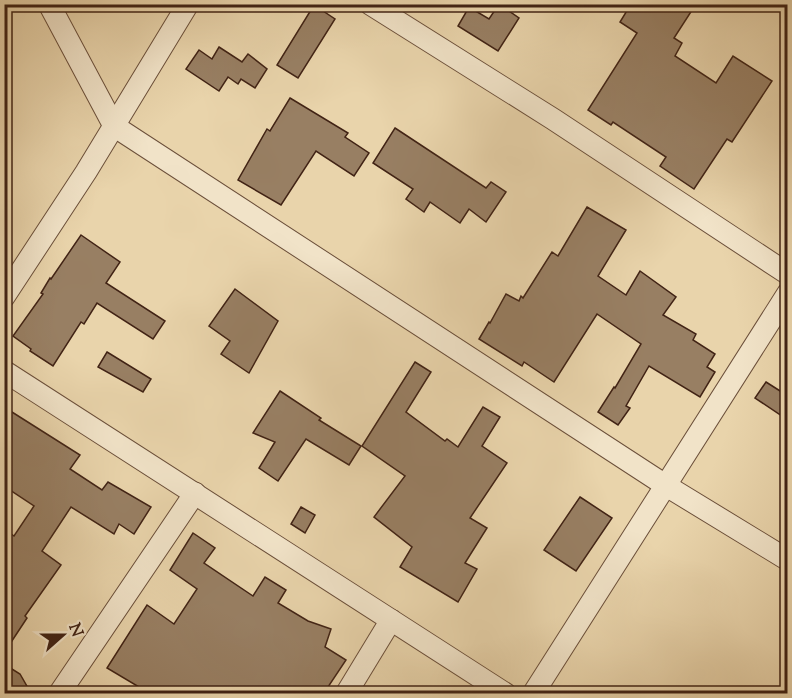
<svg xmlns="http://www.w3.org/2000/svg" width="792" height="698" font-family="'Sorts Mill Goudy',serif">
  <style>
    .building { fill: #987f63; stroke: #412315; stroke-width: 1.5 }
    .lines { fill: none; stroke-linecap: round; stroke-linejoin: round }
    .street-casing { stroke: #6b4f3a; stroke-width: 23 }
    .street { stroke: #f1e3c8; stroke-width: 21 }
  </style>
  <rect width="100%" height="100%" fill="#e9d4ab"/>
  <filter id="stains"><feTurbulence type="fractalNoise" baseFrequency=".00333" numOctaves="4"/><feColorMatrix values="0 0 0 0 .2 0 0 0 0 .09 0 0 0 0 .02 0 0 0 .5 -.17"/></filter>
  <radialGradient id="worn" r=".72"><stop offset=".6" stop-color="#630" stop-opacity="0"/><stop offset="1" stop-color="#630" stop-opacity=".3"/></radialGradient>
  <g class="building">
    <path d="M 499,4 L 519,18 L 498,51 L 458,26 L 469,7 L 489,19 Z"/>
    <path d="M 631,4 L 696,4 L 674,38 L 682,43 L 675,56 L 716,83 L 733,56 L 772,81 L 732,142 L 727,139 L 694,189 L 660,166 L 666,157 L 613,122 L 611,125 L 588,110 L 637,33 L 620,22 Z"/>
    <path d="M 314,5 L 335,19 L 298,78 L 277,65 Z"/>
    <path d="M 219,47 L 242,62 L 248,54 L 267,69 L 255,88 L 241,79 L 238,84 L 228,77 L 219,91 L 186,69 L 199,50 L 212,59 Z"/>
    <path d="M 290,98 L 348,133 L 345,137 L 369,153 L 354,176 L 316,151 L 281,205 L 238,180 L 267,129 L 270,131 Z"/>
    <path d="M 395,128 L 486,188 L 491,182 L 506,192 L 486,222 L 469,209 L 460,223 L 430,202 L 424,212 L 406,199 L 413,189 L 373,163 Z"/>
    <path d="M 587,207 L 626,230 L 598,276 L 626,295 L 640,271 L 676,297 L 663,315 L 696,334 L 693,340 L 715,354 L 707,367 L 715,372 L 700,397 L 649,366 L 626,406 L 630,408 L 618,425 L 598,412 L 614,387 L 615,388 L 641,344 L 597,314 L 554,382 L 524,362 L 522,366 L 479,339 L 489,322 L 490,323 L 506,294 L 519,301 L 521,296 L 523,298 L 552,252 L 558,256 Z"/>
    <path d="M 81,235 L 120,262 L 106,283 L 165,321 L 153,339 L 97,303 L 84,324 L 81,322 L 53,366 L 30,351 L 31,349 L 13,336 L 43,294 L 41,293 L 50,278 L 51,279 Z"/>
    <path d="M 235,289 L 278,321 L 249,373 L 221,354 L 230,341 L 209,326 Z"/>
    <path d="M 107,352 L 151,379 L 143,392 L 98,367 Z"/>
    <path d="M 415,362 L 431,372 L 406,412 L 445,441 L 447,439 L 458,447 L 483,407 L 500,417 L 482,446 L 507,463 L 470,518 L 487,528 L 465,563 L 477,569 L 458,602 L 400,567 L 412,547 L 374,517 L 405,476 L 362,446 Z"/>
    <path d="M 766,382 L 788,396 L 788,420 L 755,398 Z"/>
    <path d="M 280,391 L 321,418 L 319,420 L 361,446 L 349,465 L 306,439 L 278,481 L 259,468 L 275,442 L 253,433 Z"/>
    <path d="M 4,407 L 80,455 L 70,469 L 102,490 L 108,482 L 151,507 L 134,534 L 119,524 L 114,534 L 71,507 L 42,551 L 61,565 L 25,616 L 27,618 L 4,653 L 4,529 L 14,536 L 34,506 L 4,486 Z"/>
    <path d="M 580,497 L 612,518 L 576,571 L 544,550 Z"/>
    <path d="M 301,507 L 315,515 L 305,533 L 291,524 Z"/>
    <path d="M 193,533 L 215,548 L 204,563 L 253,596 L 265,577 L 286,590 L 278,603 L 308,621 L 331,629 L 325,647 L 346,660 L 324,693 L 149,693 L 107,668 L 147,605 L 174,624 L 197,589 L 170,570 Z"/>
    <path d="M 4,664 L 20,674 L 28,688 L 4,688 Z"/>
  </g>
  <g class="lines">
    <g class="street-casing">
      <g id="street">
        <path d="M 49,4 L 114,126 L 665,485 L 788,560"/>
        <path d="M 370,4 L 553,119 L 788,274"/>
        <path d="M 4,297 L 86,172 L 188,4"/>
        <path d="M 4,371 L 506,694"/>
        <path d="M 59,694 L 195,493"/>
        <path d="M 346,694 L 391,620"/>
        <path d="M 533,694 L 788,293"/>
      </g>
    </g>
    <use href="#street" class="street"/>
  </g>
  <rect width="792" height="698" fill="none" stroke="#e9d4ab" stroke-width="24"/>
  <rect x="6" y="6" width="780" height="686" fill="none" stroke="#412315" stroke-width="3"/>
  <rect x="12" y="12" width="768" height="674" fill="none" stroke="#412315" stroke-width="1.5"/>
  <g transform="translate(63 635) rotate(69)" stroke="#f1e3c8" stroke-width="4.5" paint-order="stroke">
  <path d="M0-4.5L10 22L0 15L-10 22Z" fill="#412315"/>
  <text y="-9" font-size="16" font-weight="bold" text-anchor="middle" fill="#412315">N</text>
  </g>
  <rect width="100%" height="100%" filter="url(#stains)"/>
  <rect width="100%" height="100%" fill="url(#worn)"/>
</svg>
